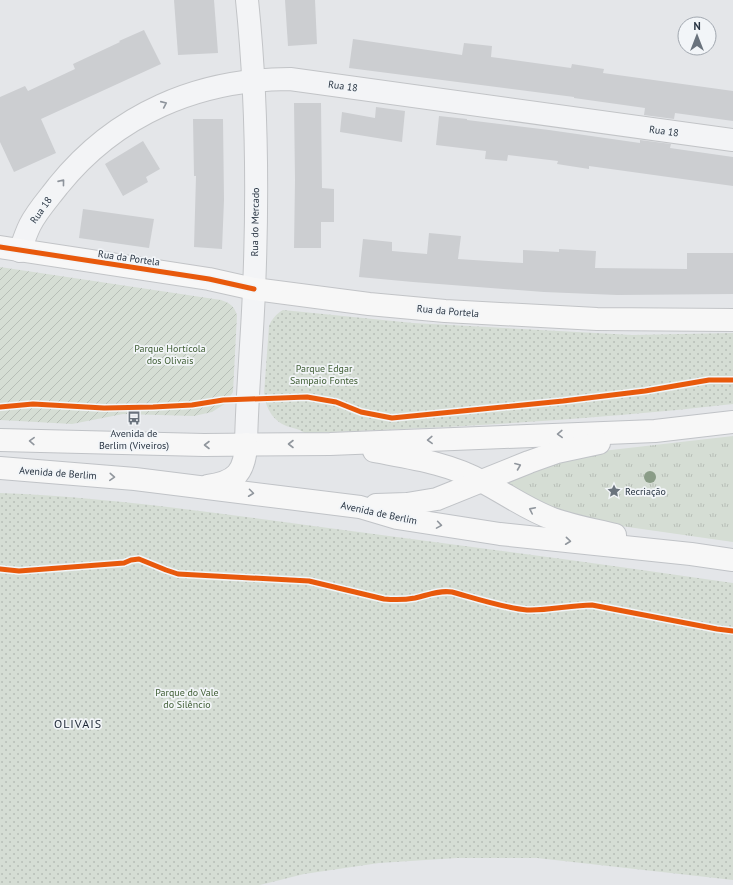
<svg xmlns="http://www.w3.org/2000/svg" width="733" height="885" font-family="'PT Sans',sans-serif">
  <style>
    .grass { fill: url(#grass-tufts) }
    .park { fill: url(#park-dots) }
    .garden { fill: url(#garden-furrows) }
    .building { fill: #ccced1 }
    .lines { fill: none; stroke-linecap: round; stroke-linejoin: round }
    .street-casing { stroke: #c2c4c7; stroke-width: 24 }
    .secondary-casing { stroke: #c2c4c7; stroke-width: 24 }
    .primary-casing { stroke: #c0c3c7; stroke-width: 24 }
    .street { stroke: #f3f4f6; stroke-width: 22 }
    .secondary { stroke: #f7f7f7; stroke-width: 22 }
    .primary { stroke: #f7f7f7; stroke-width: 22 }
    .cycleway-casing { stroke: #f2f5f8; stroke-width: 8 }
    .cycleway { stroke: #e8590c; stroke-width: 5 }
    .tree { fill: #8a9c87 }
    .oneway { stroke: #8e949c }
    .oneway2 { stroke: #90969d }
    .labels { text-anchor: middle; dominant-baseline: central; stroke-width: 3.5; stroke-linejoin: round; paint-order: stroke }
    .street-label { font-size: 10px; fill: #293543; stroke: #f2f5f8 }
    .park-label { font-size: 10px; fill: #415f36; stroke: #f2f5f8 }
    .poi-label { font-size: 10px; fill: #293543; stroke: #f2f5f8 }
    .quarter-label { font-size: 12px; letter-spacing: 1px; fill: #1c2634; stroke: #f2f5f8 }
  </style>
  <defs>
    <pattern id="grass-tufts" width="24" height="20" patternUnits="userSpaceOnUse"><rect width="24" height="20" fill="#d5ddd4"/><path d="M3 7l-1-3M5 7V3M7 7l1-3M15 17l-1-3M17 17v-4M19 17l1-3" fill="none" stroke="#b7beb7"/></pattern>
    <pattern id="park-dots" width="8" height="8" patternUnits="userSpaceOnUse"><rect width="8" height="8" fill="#d5ddd4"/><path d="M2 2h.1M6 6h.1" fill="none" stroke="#b7beb7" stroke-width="1.8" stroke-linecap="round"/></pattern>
    <pattern id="garden-furrows" width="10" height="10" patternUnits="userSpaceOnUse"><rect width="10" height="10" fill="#d5ddd4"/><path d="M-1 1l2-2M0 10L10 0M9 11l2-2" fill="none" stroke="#b7beb7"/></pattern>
  </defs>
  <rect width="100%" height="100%" fill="#e4e6e9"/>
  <path class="grass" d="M 733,436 L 733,542 L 600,523 L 563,512 L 531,497 L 501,481 L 585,453 Z"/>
  <g class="park">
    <path d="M 283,310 L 413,323 L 632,335 L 733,333 L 733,404 C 591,420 448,428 305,433 C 299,429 296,429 290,427 C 274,423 266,409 264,394 L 269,326 C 272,319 276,314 283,310 Z"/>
    <path d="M 0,493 C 108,497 214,513 321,527 C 458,545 596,563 733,583 L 733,880 L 537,858 L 457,858 L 379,863 L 304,874 L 260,885 L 0,885 Z"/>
  </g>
  <path class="garden" d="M 0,267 L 221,300 C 230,303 234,306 237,315 L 233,392 L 226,403 L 212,412 L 194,416 L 123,414 L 72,424 L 0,420 Z"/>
  <g class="building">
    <path d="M 174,0 L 214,0 L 218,53 L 178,55 Z"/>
    <path d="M 285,0 L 315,0 L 317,44 L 288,46 Z"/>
    <path d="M 144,30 L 161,64 L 41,119 L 56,153 L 14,172 L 0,142 L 0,97 L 25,86 L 28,91 L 75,69 L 73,64 L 120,42 L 119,41 Z"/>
    <path d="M 353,39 L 462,55 L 464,43 L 492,46 L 491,57 L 571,68 L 572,64 L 604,69 L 603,73 L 733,91 L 733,121 L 675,113 L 674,119 L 644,115 L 645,108 L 574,98 L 574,97 L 349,68 Z"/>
    <path d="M 294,103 L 321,103 L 322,188 L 334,189 L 334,222 L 321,222 L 321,248 L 294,248 L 295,180 Z"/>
    <path d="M 376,107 L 405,111 L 402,142 L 340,132 L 342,112 L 375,118 Z"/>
    <path d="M 439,116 L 467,119 L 467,120 L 549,130 L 640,143 L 640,140 L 671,144 L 670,148 L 733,157 L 733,186 L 589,166 L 589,169 L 557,164 L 558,161 L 508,155 L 507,161 L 485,159 L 486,151 L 436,145 Z"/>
    <path d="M 193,119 L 223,119 L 224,200 L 222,249 L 194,247 L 196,176 L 194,176 Z"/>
    <path d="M 143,141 L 160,169 L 146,177 L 148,182 L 123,196 L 105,164 Z"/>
    <path d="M 83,209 L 154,219 L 149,248 L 79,238 Z"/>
    <path d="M 429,233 L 461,236 L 458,259 L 504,262 L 523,263 L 523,250 L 559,252 L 559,249 L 596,251 L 595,268 L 687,269 L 687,253 L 733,253 L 733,294 L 617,295 L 544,292 L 413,282 L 359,277 L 363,239 L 392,242 L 392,251 L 427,254 Z"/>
  </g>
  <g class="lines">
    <g class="street-casing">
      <g id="street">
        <path d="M 20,251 C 23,242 26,233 30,225 C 37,211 49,198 58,186 C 116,114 198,79 290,79 L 733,140"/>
        <path d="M 246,444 C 247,393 252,342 254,290 C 258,194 257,96 247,0"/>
      </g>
    </g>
    <g class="secondary-casing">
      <path id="secondary" d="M 0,247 L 209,279 L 254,289 L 369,304 L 445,311 L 597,319 L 733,320"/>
    </g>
    <g class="primary-casing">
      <g id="primary">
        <path d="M 0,440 L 204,445 L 330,444 L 655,431 L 733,422"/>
        <path d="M 374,451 C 411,458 449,463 483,482 C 506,494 528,510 553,519 C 573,526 595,530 615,535"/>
        <path d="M 0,468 L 135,479 L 360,507 L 397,518 L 500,534 L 691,554 L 733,560"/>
        <path d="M 208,486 C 236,482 245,472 246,444"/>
        <path d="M 376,505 L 407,504 L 437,499 L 529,462 L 557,452 L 599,443"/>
      </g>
    </g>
    <use href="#street" class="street"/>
    <use href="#secondary" class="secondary"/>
    <use href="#primary" class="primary"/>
    <g class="cycleway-casing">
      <g id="cycleway">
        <path d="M 0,247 L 209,279 L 254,289"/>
        <path d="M 0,407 L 33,404 L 104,408 L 153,407 L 192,405 L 223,400 L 307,397 L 336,402 L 361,412 L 392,418 L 563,401 L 645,391 L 709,380 L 733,380"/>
        <path d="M 0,569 L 19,571 L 124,563 L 131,560 L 139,559 L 166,570 L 178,574 L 309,581 L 384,599 C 395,600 404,600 415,598 C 428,595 439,590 452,592 C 474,598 504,608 527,610 C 547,611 571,605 592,605 L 717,629 L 733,631"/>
      </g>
    </g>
    <use href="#cycleway" class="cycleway"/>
  </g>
  <circle class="tree" cx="650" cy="477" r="6"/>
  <defs><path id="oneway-chevron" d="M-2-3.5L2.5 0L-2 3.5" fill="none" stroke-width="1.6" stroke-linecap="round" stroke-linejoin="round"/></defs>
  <g class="oneway">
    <use href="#oneway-chevron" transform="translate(164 104) rotate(-24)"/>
    <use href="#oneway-chevron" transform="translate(62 182) rotate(-51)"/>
  </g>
  <g class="oneway2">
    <use href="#oneway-chevron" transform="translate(560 434) rotate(178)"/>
    <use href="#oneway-chevron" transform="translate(430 440) rotate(178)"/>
    <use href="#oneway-chevron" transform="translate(32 441) rotate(-178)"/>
    <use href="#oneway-chevron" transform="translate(291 444) rotate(180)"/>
    <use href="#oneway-chevron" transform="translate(207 445) rotate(180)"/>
    <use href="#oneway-chevron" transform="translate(518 466) rotate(-22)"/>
    <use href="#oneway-chevron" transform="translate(112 477) rotate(4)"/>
    <use href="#oneway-chevron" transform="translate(251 493) rotate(7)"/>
    <use href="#oneway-chevron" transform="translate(532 510) rotate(-154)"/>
    <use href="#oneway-chevron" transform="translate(439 525) rotate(9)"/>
    <use href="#oneway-chevron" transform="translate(568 541) rotate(6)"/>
  </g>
  <defs>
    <g id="bus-bare" transform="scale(1.08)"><path d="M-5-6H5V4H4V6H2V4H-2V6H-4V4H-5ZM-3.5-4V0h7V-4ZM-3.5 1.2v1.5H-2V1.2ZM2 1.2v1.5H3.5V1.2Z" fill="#6a737d" stroke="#f2f5f8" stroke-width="2.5" paint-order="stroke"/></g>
    <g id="sight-bare" transform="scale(1.08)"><path d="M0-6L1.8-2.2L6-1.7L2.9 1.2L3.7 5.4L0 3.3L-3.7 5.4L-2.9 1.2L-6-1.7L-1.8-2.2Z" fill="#6a737d" stroke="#f2f5f8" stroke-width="2.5" paint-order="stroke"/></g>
  </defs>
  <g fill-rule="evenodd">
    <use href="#bus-bare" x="134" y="418"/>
    <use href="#sight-bare" x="614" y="491"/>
  </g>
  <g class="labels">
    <g class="street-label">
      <text transform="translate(343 86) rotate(8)">Rua 18</text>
      <text transform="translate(664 131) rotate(8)">Rua 18</text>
      <text transform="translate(41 210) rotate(-55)">Rua 18</text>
      <text transform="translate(255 222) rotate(-89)">Rua do Mercado</text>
      <text transform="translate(129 258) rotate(8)">Rua da Portela</text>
      <text transform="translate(448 311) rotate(5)">Rua da Portela</text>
      <text transform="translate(58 473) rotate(4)">Avenida de Berlim</text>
      <text transform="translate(379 513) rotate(12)">Avenida de Berlim</text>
    </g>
    <g class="park-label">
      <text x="170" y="348">Parque Hortícola<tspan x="170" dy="12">dos Olivais</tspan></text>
      <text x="324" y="368">Parque Edgar<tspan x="324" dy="12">Sampaio Fontes</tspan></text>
      <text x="187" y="692">Parque do Vale<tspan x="187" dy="12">do Silêncio</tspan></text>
    </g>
    <g class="poi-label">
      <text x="134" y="433">Avenida de<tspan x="134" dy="12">Berlim (Viveiros)</tspan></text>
      <text x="625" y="491" text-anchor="start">Recriação</text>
    </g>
    <g class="quarter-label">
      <text x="78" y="723">OLIVAIS</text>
    </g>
  </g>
  <g transform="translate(697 36)"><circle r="19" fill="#f2f5f8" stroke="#a2a8b0"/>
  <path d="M0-3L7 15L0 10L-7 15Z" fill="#6a737d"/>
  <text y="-6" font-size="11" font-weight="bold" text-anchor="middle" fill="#293543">N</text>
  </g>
</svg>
